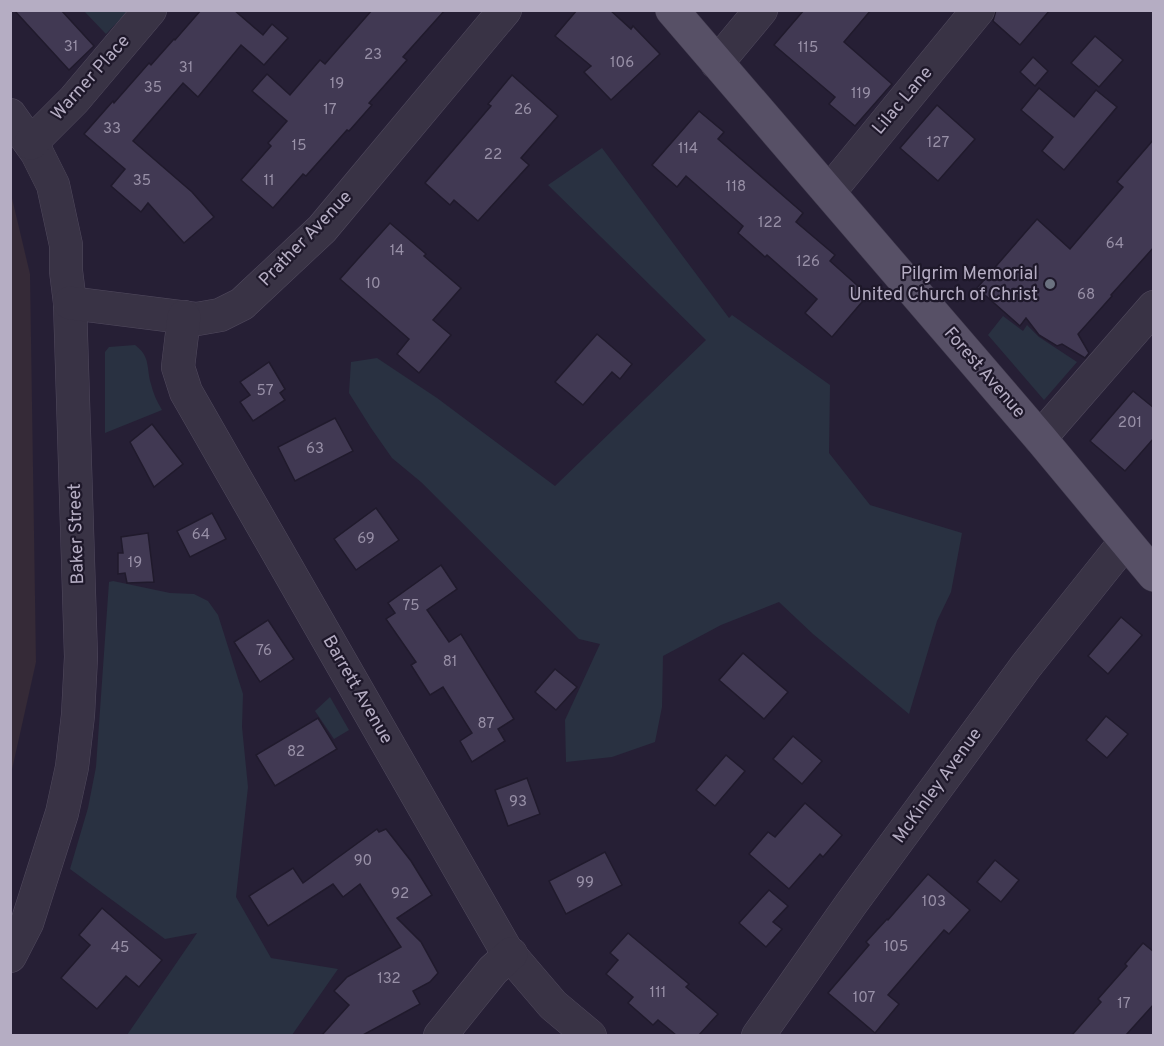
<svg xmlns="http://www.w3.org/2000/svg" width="1164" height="1046" font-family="Overpass,sans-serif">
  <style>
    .medical { fill: #352a37 }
    .green { fill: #293141 }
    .building { fill: #413953; stroke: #201a2c; stroke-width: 1.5 }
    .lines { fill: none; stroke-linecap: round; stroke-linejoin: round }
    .minor-casing { stroke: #514a5e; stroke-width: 34 }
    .major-casing { stroke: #3f394c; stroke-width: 34 }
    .minor { stroke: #393345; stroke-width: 33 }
    .major { stroke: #575066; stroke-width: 33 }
    .worship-dot { fill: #6b7280; stroke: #1e182a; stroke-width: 2 }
    .labels { text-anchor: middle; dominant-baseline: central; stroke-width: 4.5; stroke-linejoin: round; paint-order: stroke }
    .number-label { font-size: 15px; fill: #9890a7 }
    .street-label { font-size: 18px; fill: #b5adc3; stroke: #1e182a }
    .poi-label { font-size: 18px; fill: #b5adc3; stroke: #1e182a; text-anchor: end }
  </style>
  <rect width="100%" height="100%" fill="#261f35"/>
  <path class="medical" d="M 11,194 L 30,274 L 36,662 L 11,774 Z"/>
  <g class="green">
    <path d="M 84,11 L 128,11 L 106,34 Z"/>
    <path d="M 602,148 L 729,318 L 732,315 L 830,385 L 829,453 L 870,505 L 962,533 L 951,592 L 937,621 L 909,714 L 813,634 L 779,602 L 721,625 L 663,656 L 662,707 L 655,742 L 612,757 L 566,762 L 565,720 L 600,644 L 579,639 L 421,482 L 392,458 L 371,428 L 349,393 L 351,362 L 377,358 L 437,398 L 555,486 L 706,340 L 548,185 Z"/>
    <path d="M 1003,316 L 1023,331 L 1027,325 L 1039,337 L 1077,362 L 1044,400 L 988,335 Z"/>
    <path d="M 135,345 C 151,357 146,367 151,384 C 153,393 157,402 162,410 L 105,433 L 105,352 L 109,347 Z"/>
    <path d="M 113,581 L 170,593 L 194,594 L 208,601 L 218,615 L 243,694 L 242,727 L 248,787 L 236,897 L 271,958 L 338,969 L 292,1035 L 127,1035 L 197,933 L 165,939 L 70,869 L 88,808 L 96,767 L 109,582 Z"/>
    <path d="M 330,697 L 349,730 L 334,739 L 315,711 Z"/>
  </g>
  <g class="building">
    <path d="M 14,10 L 61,10 L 94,46 L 69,70 Z"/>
    <path d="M 201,10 L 234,10 L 263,35 L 272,24 L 288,38 L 264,65 L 241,45 L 198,97 L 183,83 L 133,141 L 192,192 L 214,217 L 184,243 L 148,203 L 141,212 L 111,186 L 125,169 L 84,134 L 113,101 L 114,103 L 149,63 L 151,65 L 174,39 L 175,40 Z"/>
    <path d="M 372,10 L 445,10 L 403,57 L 407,60 L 369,103 L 372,105 L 349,131 L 347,130 L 306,176 L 303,174 L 273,208 L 241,180 L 271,146 L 268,143 L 287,121 L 252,91 L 267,74 L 290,95 L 320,60 L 325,64 Z"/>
    <path d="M 577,10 L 610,10 L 631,29 L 633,26 L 660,54 L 611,100 L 584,72 L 591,66 L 555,36 Z"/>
    <path d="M 804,10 L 871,10 L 844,42 L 892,84 L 855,126 L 829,104 L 835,97 L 774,45 Z"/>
    <path d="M 996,10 L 1050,10 L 1020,45 L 993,21 Z"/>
    <path d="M 1095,36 L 1123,60 L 1099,87 L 1071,63 Z"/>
    <path d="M 1033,57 L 1048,71 L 1035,86 L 1020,72 Z"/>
    <path d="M 512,75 L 558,116 L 521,158 L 529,165 L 478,221 L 454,200 L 450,205 L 425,183 L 491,106 L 488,104 Z"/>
    <path d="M 1039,88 L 1074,117 L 1096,90 L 1117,107 L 1064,170 L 1042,151 L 1053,137 L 1021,110 Z"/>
    <path d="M 937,105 L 975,139 L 938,181 L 900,148 Z"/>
    <path d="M 699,111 L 724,132 L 718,139 L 803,213 L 796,222 L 835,255 L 830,261 L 868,295 L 832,337 L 805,313 L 817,299 L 767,255 L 765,257 L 738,233 L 743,226 L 686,176 L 677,187 L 652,165 Z"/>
    <path d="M 1154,139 L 1154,247 L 1111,295 L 1112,296 L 1078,334 L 1089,353 L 1085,358 L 1062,344 L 1057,346 L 1039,335 L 1026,318 L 1020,326 L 977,288 L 1037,219 L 1070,249 L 1123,187 L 1117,182 Z"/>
    <path d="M 390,223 L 426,254 L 424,256 L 461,288 L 433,320 L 451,335 L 419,373 L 397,354 L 409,339 L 340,279 Z"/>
    <path d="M 597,334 L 632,364 L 620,379 L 612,372 L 583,405 L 555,382 Z"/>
    <path d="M 269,362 L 285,389 L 280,393 L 285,400 L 253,421 L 240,402 L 250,395 L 240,382 Z"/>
    <path d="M 1133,391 L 1154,408 L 1154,438 L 1125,471 L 1090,441 Z"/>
    <path d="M 335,418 L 353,451 L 295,481 L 278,447 Z"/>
    <path d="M 152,424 L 183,464 L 154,487 L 130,442 Z"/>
    <path d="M 376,508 L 399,540 L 356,570 L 334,539 Z"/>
    <path d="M 212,513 L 226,539 L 190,557 L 177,531 Z"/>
    <path d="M 148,533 L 154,582 L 127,583 L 125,573 L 118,574 L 118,553 L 123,553 L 121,537 Z"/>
    <path d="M 441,565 L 457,589 L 427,610 L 449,642 L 461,634 L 514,719 L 498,729 L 505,741 L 472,762 L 460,741 L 472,733 L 443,687 L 430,695 L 411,665 L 416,662 L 386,619 L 395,613 L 388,603 Z"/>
    <path d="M 1121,617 L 1142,635 L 1108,674 L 1088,656 Z"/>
    <path d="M 268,620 L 294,659 L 260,682 L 234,642 Z"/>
    <path d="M 743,653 L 788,692 L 764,719 L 719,680 Z"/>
    <path d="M 555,669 L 577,687 L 556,710 L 535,692 Z"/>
    <path d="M 1106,716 L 1128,734 L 1107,758 L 1086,740 Z"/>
    <path d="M 318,718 L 337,749 L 275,786 L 256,755 Z"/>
    <path d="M 793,736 L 822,761 L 802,784 L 773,759 Z"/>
    <path d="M 726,755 L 745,771 L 715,806 L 696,790 Z"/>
    <path d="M 527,778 L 540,814 L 508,826 L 495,790 Z"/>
    <path d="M 805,803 L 842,835 L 823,857 L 820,854 L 789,889 L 749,854 L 768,832 L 775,837 Z"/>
    <path d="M 377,829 L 379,832 L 386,829 L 411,861 L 432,895 L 397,918 L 421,942 L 438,973 L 430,982 L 413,991 L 420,1004 L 363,1035 L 322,1035 L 349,1005 L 334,991 L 347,977 L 401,947 L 360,884 L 343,897 L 333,884 L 268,926 L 249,896 L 293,868 L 303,883 Z"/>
    <path d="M 605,852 L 622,885 L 566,914 L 549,881 Z"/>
    <path d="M 995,860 L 1019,880 L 1001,902 L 977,882 Z"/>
    <path d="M 928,874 L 970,910 L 949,934 L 944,930 L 888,995 L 899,1004 L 875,1033 L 828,993 L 869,945 L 866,942 L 887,919 L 888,920 Z"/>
    <path d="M 769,890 L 788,906 L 773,922 L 782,929 L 766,947 L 739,923 Z"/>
    <path d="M 102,908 L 162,960 L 139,987 L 126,976 L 97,1009 L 61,978 L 90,945 L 79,935 Z"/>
    <path d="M 628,933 L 689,984 L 686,987 L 718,1014 L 699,1035 L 676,1035 L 658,1020 L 653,1025 L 628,1003 L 633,997 L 606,974 L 618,960 L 610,953 Z"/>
    <path d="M 1143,943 L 1154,952 L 1154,1004 L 1126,1035 L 1072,1035 L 1101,1002 L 1098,999 L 1127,966 L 1125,964 Z"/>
  </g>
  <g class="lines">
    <g class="minor-casing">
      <g id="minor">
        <path d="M 717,63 L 761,10"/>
        <path d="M 10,115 L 37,153 L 53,185 L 66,245 L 66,271 L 70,303 L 81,657 L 78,715 L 72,767 L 62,813 L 27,923 L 10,956"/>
        <path d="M 31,143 L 74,100 L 150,10"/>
        <path d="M 829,192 L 978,10"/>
        <path d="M 70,303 L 197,319 L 220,315 L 242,304 L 322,229 L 505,10"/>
        <path d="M 184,317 L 178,367 L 186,392 L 506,950 L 553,1005 L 590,1036"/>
        <path d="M 1040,438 L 1154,307"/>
        <path d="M 440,1036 L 493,970 L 511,954"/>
        <path d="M 758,1036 L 851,904 L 1026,666 L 1125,542"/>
      </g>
    </g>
    <g class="major-casing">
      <path id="major" d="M 672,10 L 1040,438 L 1154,575"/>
    </g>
    <use href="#minor" class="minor"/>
    <use href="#major" class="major"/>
  </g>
  <circle class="worship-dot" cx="1050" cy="284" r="6"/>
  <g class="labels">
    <g class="number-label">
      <text x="71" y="47">31</text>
      <text x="808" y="48">115</text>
      <text x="373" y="55">23</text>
      <text x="622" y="63">106</text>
      <text x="186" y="68">31</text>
      <text x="337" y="84">19</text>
      <text x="153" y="88">35</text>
      <text x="861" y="94">119</text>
      <text x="330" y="110">17</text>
      <text x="523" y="110">26</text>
      <text x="112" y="129">33</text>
      <text x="938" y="143">127</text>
      <text x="299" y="146">15</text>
      <text x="688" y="149">114</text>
      <text x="493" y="155">22</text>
      <text x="142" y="181">35</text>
      <text x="269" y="181">11</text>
      <text x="736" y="187">118</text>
      <text x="770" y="223">122</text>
      <text x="1115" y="244">64</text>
      <text x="397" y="251">14</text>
      <text x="808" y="262">126</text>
      <text x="373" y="284">10</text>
      <text x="1086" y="295">68</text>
      <text x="265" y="391">57</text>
      <text x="1130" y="423">201</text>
      <text x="315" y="449">63</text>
      <text x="201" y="535">64</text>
      <text x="366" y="539">69</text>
      <text x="135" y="563">19</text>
      <text x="411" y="606">75</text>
      <text x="264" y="651">76</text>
      <text x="450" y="662">81</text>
      <text x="486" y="724">87</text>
      <text x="296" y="752">82</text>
      <text x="518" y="802">93</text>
      <text x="363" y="861">90</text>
      <text x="585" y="883">99</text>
      <text x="400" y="894">92</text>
      <text x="934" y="902">103</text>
      <text x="896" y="947">105</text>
      <text x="120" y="948">45</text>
      <text x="389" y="979">132</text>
      <text x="658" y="993">111</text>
      <text x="864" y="998">107</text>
      <text x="1124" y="1004">17</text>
    </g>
    <g class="street-label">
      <text transform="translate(91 78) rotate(-48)">Warner Place</text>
      <text transform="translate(903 101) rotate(-50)">Lilac Lane</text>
      <text transform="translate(306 239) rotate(-46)">Prather Avenue</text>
      <text transform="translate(984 373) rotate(49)">Forest Avenue</text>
      <text transform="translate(77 534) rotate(-92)">Baker Street</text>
      <text transform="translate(357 690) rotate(60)">Barrett Avenue</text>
      <text transform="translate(938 786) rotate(-54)">McKinley Avenue</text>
    </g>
    <g class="poi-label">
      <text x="1038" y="274">Pilgrim Memorial<tspan x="1038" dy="21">United Church of Christ</tspan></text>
    </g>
  </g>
  <rect width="1164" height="1046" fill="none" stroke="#b5adc3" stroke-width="24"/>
</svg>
